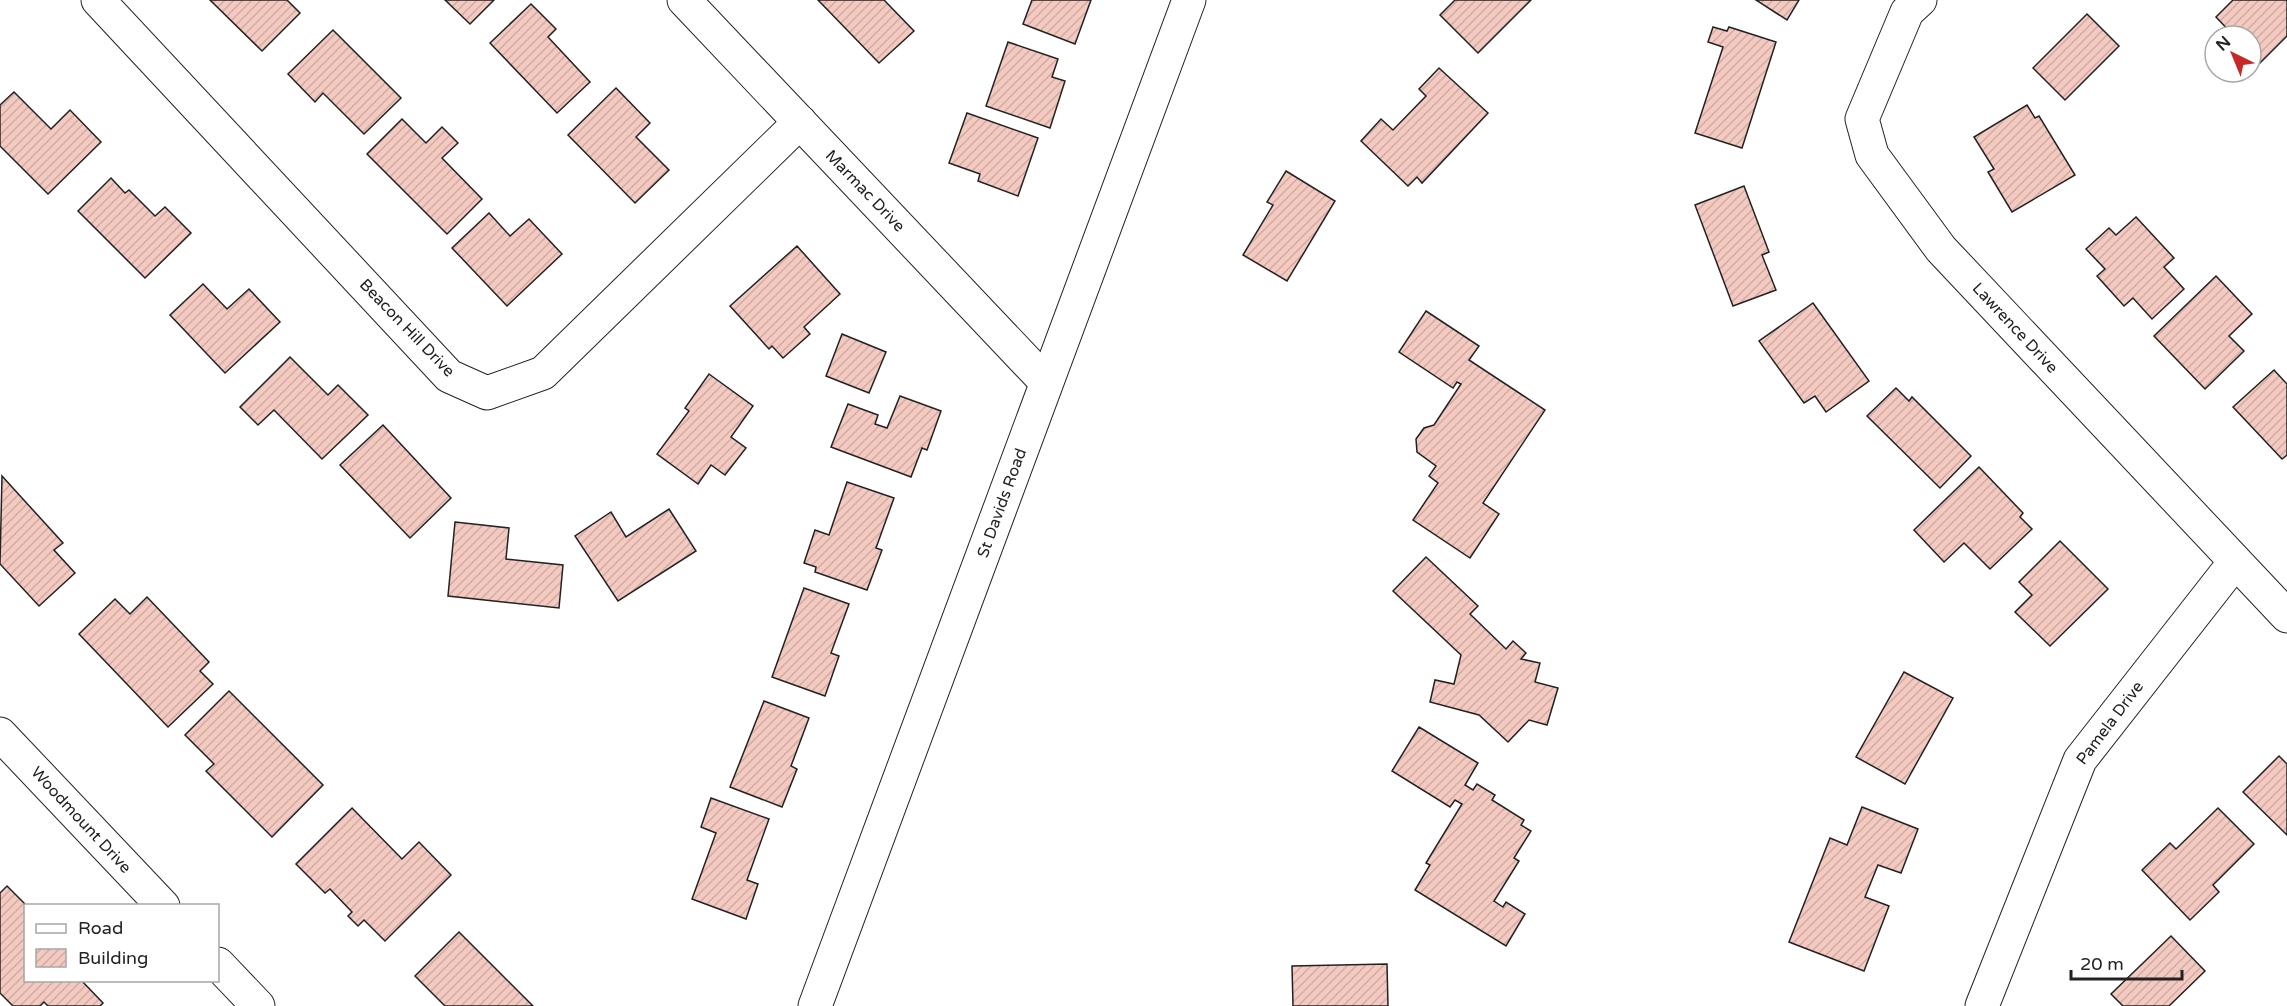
<svg xmlns="http://www.w3.org/2000/svg" width="2287" height="1006" font-family="'Varela Round',sans-serif">
  <style>
    .building { fill: url(#building-hatch); stroke: #222; stroke-width: 1.5 }
    .lines { fill: none; stroke-linecap: round; stroke-linejoin: round }
    .street-casing { stroke: #222; stroke-width: 35 }
    .secondary-casing { stroke: #222; stroke-width: 35 }
    .street { stroke: #fff; stroke-width: 33 }
    .secondary { stroke: #fff; stroke-width: 33 }
    .labels { text-anchor: middle; dominant-baseline: central; stroke-width: 4.5; stroke-linejoin: round; paint-order: stroke }
    .street-label { font-size: 16px; fill: #222; stroke: #fff }
  </style>
  <defs>
    <pattern id="building-hatch" width="6" height="6" patternUnits="userSpaceOnUse" patternTransform="scale(1.5)"><rect width="6" height="6" fill="#f3c9c0"/><path d="M-1 1l2-2M0 6l6-6M5 7l2-2" fill="none" stroke="#d0aca5"/></pattern>
  </defs>
  <rect width="100%" height="100%" fill="#fff"/>
  <g class="building">
    <path d="M 210,0 L 287,0 L 300,13 L 262,51 Z"/>
    <path d="M 445,0 L 494,0 L 470,24 Z"/>
    <path d="M 818,0 L 884,0 L 914,31 L 879,63 Z"/>
    <path d="M 1032,0 L 1091,0 L 1075,44 L 1023,24 Z"/>
    <path d="M 1455,0 L 1531,0 L 1478,53 L 1440,15 Z"/>
    <path d="M 1756,0 L 1799,0 L 1787,20 Z"/>
    <path d="M 2233,0 L 2287,0 L 2287,36 L 2260,63 L 2251,54 L 2251,36 L 2234,36 L 2216,17 Z"/>
    <path d="M 531,4 L 556,29 L 548,37 L 590,82 L 557,113 L 490,43 Z"/>
    <path d="M 2087,14 L 2119,46 L 2065,100 L 2033,68 Z"/>
    <path d="M 1713,27 L 1727,31 L 1729,27 L 1776,42 L 1742,148 L 1695,133 L 1723,47 L 1708,42 Z"/>
    <path d="M 333,30 L 401,98 L 364,134 L 323,93 L 315,102 L 288,74 Z"/>
    <path d="M 1008,42 L 1058,59 L 1052,77 L 1065,81 L 1050,128 L 986,106 Z"/>
    <path d="M 1439,68 L 1488,113 L 1422,183 L 1417,177 L 1408,186 L 1361,141 L 1381,119 L 1393,130 L 1426,96 L 1419,89 Z"/>
    <path d="M 616,88 L 650,123 L 636,137 L 669,170 L 635,203 L 568,135 Z"/>
    <path d="M 14,92 L 51,129 L 70,110 L 101,142 L 48,194 L 0,146 L 0,105 Z"/>
    <path d="M 2027,105 L 2035,118 L 2039,116 L 2075,175 L 2012,212 L 1988,172 L 1994,169 L 1974,137 Z"/>
    <path d="M 967,113 L 1038,138 L 1018,196 L 978,181 L 980,174 L 949,163 Z"/>
    <path d="M 402,119 L 426,143 L 442,127 L 458,143 L 442,158 L 482,199 L 447,234 L 367,154 Z"/>
    <path d="M 1286,171 L 1335,201 L 1287,281 L 1243,255 L 1273,205 L 1267,202 Z"/>
    <path d="M 111,178 L 125,193 L 129,190 L 155,216 L 165,207 L 191,233 L 145,278 L 78,211 Z"/>
    <path d="M 1744,186 L 1769,252 L 1762,255 L 1776,290 L 1733,306 L 1695,205 Z"/>
    <path d="M 489,213 L 510,236 L 529,219 L 562,254 L 507,306 L 452,248 Z"/>
    <path d="M 2136,217 L 2174,258 L 2164,267 L 2184,289 L 2152,319 L 2133,298 L 2124,306 L 2097,276 L 2105,269 L 2086,249 L 2109,228 L 2116,235 Z"/>
    <path d="M 797,246 L 840,294 L 804,327 L 810,334 L 783,358 L 772,346 L 769,349 L 730,306 Z"/>
    <path d="M 2216,276 L 2252,314 L 2229,336 L 2244,351 L 2205,389 L 2154,336 Z"/>
    <path d="M 203,284 L 227,309 L 249,289 L 280,322 L 225,373 L 170,315 Z"/>
    <path d="M 1813,303 L 1869,381 L 1826,412 L 1815,396 L 1804,403 L 1759,341 Z"/>
    <path d="M 1426,311 L 1479,346 L 1469,360 L 1545,410 L 1483,503 L 1499,514 L 1470,558 L 1413,520 L 1438,483 L 1429,476 L 1436,466 L 1417,452 L 1416,439 L 1424,428 L 1434,425 L 1461,384 L 1457,382 L 1453,388 L 1399,352 Z"/>
    <path d="M 842,334 L 886,352 L 869,393 L 826,376 Z"/>
    <path d="M 290,357 L 328,395 L 338,385 L 368,415 L 322,459 L 274,410 L 258,425 L 240,407 Z"/>
    <path d="M 2274,370 L 2287,384 L 2287,455 L 2282,459 L 2233,407 Z"/>
    <path d="M 709,374 L 753,406 L 731,437 L 746,448 L 725,475 L 711,465 L 698,484 L 657,454 L 689,411 L 685,408 Z"/>
    <path d="M 1896,388 L 1909,401 L 1912,397 L 1971,456 L 1940,488 L 1867,416 Z"/>
    <path d="M 900,396 L 941,411 L 927,450 L 922,448 L 911,477 L 831,447 L 848,404 L 878,415 L 875,424 L 887,428 Z"/>
    <path d="M 383,425 L 451,498 L 410,538 L 340,465 Z"/>
    <path d="M 1979,467 L 2023,513 L 2020,517 L 2032,529 L 1990,569 L 1964,543 L 1944,562 L 1914,530 Z"/>
    <path d="M 2,476 L 63,543 L 54,550 L 75,573 L 39,606 L 0,564 Z"/>
    <path d="M 847,482 L 894,498 L 876,548 L 882,550 L 867,590 L 815,572 L 816,567 L 804,563 L 815,530 L 829,535 Z"/>
    <path d="M 669,509 L 696,551 L 618,601 L 575,536 L 611,512 L 626,537 Z"/>
    <path d="M 455,522 L 509,528 L 506,559 L 563,565 L 559,608 L 448,596 Z"/>
    <path d="M 2060,541 L 2108,589 L 2050,646 L 2015,612 L 2032,595 L 2019,582 Z"/>
    <path d="M 1426,557 L 1478,606 L 1470,614 L 1506,649 L 1513,641 L 1526,653 L 1521,659 L 1540,663 L 1535,682 L 1558,688 L 1547,725 L 1529,720 L 1508,742 L 1479,715 L 1430,702 L 1435,680 L 1454,684 L 1461,655 L 1393,591 Z"/>
    <path d="M 804,588 L 849,604 L 831,653 L 839,656 L 825,696 L 772,677 Z"/>
    <path d="M 147,597 L 209,662 L 200,671 L 213,684 L 168,727 L 79,634 L 115,599 L 130,614 Z"/>
    <path d="M 1904,672 L 1953,698 L 1905,784 L 1856,757 Z"/>
    <path d="M 229,691 L 323,785 L 272,837 L 206,771 L 214,764 L 185,735 Z"/>
    <path d="M 764,701 L 809,718 L 791,766 L 797,769 L 782,807 L 730,787 Z"/>
    <path d="M 1419,727 L 1478,763 L 1465,785 L 1473,790 L 1477,784 L 1495,795 L 1492,800 L 1524,820 L 1521,825 L 1531,831 L 1514,858 L 1519,861 L 1494,901 L 1503,907 L 1506,902 L 1525,914 L 1506,946 L 1415,890 L 1430,865 L 1426,863 L 1462,804 L 1455,800 L 1450,807 L 1392,771 Z"/>
    <path d="M 2279,756 L 2287,764 L 2287,835 L 2243,792 Z"/>
    <path d="M 711,798 L 769,819 L 747,880 L 758,884 L 746,919 L 692,899 L 716,833 L 701,827 Z"/>
    <path d="M 1862,807 L 1918,829 L 1901,873 L 1878,865 L 1865,897 L 1889,906 L 1864,971 L 1789,942 L 1830,838 L 1847,845 Z"/>
    <path d="M 352,808 L 402,859 L 419,842 L 451,875 L 385,941 L 364,920 L 358,926 L 348,916 L 352,912 L 330,889 L 325,893 L 296,864 Z"/>
    <path d="M 2218,808 L 2254,844 L 2213,885 L 2219,892 L 2190,920 L 2142,870 L 2170,843 L 2176,849 Z"/>
    <path d="M 7,886 L 27,906 L 26,980 L 81,980 L 103,1003 L 100,1006 L 48,1006 L 44,1002 L 40,1006 L 13,1006 L 0,993 L 0,893 Z"/>
    <path d="M 459,932 L 533,1006 L 445,1006 L 415,976 Z"/>
    <path d="M 2171,936 L 2205,971 L 2169,1006 L 2123,1006 L 2111,994 Z"/>
    <path d="M 1387,964 L 1388,1006 L 1293,1006 L 1292,966 Z"/>
  </g>
  <g class="lines">
    <g class="street-casing">
      <g id="street">
        <path d="M 98,0 L 449,376 L 487,393 L 543,373 L 800,122"/>
        <path d="M 684,0 L 1046,382"/>
        <path d="M 1920,0 L 1907,12 L 1862,119 L 1872,155 L 1941,249 L 2287,616"/>
        <path d="M 0,734 L 163,906"/>
        <path d="M 218,964 L 258,1006"/>
        <path d="M 1982,1006 L 2080,760 L 2235,562"/>
      </g>
    </g>
    <g class="secondary-casing">
      <path id="secondary" d="M 815,1006 L 1189,0"/>
    </g>
    <use href="#street" class="street"/>
    <use href="#secondary" class="secondary"/>
  </g>
  <g class="labels">
    <g class="street-label">
      <text transform="translate(865 191) rotate(46)">Marmac Drive</text>
      <text transform="translate(407 328) rotate(46)">Beacon Hill Drive</text>
      <text transform="translate(2015 328) rotate(47)">Lawrence Drive</text>
      <text transform="translate(1002 503) rotate(-70)">St Davids Road</text>
      <text transform="translate(2110 723) rotate(-53)">Pamela Drive</text>
      <text transform="translate(81 820) rotate(47)">Woodmount Drive</text>
    </g>
  </g>
  <rect x="24" y="904" width="195" height="78" fill="#ffffff" stroke="#a7a7a7" stroke-width="1.5"/>
  <rect x="36" y="924" width="30" height="9" fill="#ffffff" stroke="#a7a7a7" stroke-width="1.5"/>
  <text x="78" y="934" font-size="18" fill="#222222">Road</text>
  <rect x="36" y="949" width="30" height="18" fill="url(#building-hatch)" stroke="#a7a7a7" stroke-width="1.5"/>
  <text x="78" y="964" font-size="18" fill="#222222">Building</text>
  <g transform="translate(2233 54) rotate(317)"><circle r="28" fill="#ffffff" stroke="#a7a7a7" stroke-width="1.5"/>
  <path d="M0-4.5L10 22L0 15L-10 22Z" fill="#c62828"/>
  <text y="-9" font-size="16" font-weight="bold" text-anchor="middle" fill="#222222">N</text>
  </g>
  <path d="M2071 970v9h111v-9" fill="none" stroke="#222222" stroke-width="3"/>
  <text x="2080" y="970" font-size="18" fill="#222222" stroke="#ffffff" stroke-width="4.5" paint-order="stroke">20 m</text>
</svg>
